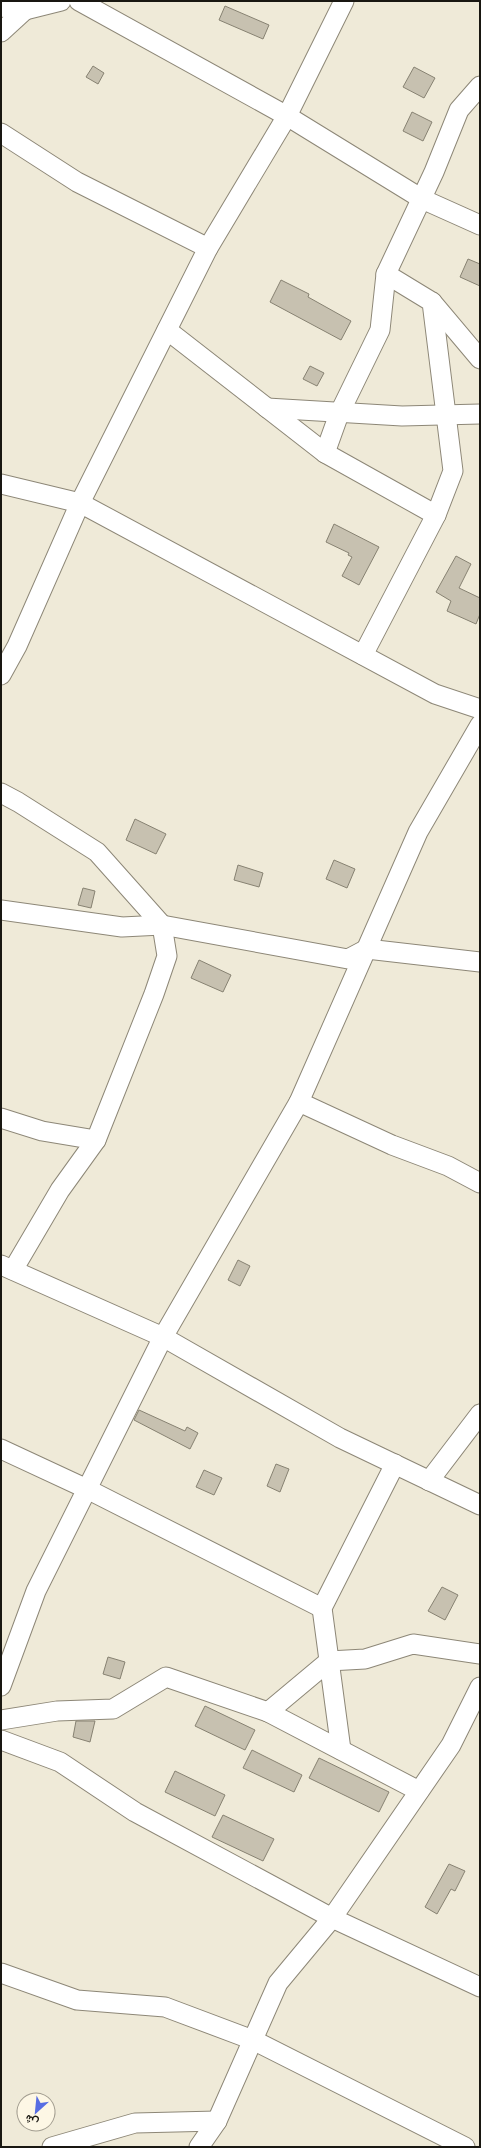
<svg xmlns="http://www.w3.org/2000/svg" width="481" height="2148" font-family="'Fira Sans',Vazirmatn,sans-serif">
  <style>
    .building { fill: #c7c1b0; stroke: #878272 }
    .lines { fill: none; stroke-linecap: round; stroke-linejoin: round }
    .minor-casing { stroke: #8d8777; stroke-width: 21 }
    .minor { stroke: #fff; stroke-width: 19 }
  </style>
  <rect width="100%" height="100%" fill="#efead8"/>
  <g class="building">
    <path d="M 225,6 L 269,25 L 263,39 L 219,20 Z"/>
    <path d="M 93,66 L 104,73 L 98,84 L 86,77 Z"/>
    <path d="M 414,67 L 435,78 L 424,98 L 403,87 Z"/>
    <path d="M 412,112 L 432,122 L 423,141 L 403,131 Z"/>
    <path d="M 468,259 L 480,264 L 480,286 L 460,277 Z"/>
    <path d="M 281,280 L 309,294 L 308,297 L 351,321 L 341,340 L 270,302 Z"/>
    <path d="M 310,366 L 324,373 L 317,386 L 303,379 Z"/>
    <path d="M 334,524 L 379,547 L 359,585 L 342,576 L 352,557 L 348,555 L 349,553 L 326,542 Z"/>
    <path d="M 456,556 L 471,564 L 459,588 L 480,598 L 480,614 L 476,624 L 447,611 L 451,601 L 436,592 Z"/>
    <path d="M 135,819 L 166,834 L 156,854 L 126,840 Z"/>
    <path d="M 334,860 L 355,869 L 347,888 L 326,879 Z"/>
    <path d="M 238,865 L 263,873 L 259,887 L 234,880 Z"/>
    <path d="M 83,888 L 95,891 L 91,908 L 78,905 Z"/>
    <path d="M 199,960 L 231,975 L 223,992 L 191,978 Z"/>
    <path d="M 238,1260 L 250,1266 L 240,1286 L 228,1280 Z"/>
    <path d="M 139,1410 L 185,1431 L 187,1427 L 198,1433 L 190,1449 L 134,1420 Z"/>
    <path d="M 276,1464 L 289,1469 L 280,1492 L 267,1486 Z"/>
    <path d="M 204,1470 L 222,1478 L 214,1495 L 196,1487 Z"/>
    <path d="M 442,1587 L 458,1595 L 445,1620 L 428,1611 Z"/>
    <path d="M 108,1657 L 125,1662 L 120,1679 L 103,1674 Z"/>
    <path d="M 205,1706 L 255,1730 L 245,1750 L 195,1726 Z"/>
    <path d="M 76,1721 L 95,1721 L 90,1742 L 73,1737 Z"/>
    <path d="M 252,1750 L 302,1775 L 294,1792 L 243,1768 Z"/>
    <path d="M 319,1758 L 389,1792 L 379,1812 L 309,1778 Z"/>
    <path d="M 175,1771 L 225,1795 L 215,1816 L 165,1792 Z"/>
    <path d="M 223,1815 L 274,1839 L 263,1861 L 212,1837 Z"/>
    <path d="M 449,1864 L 465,1871 L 455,1891 L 451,1889 L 437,1914 L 425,1907 Z"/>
  </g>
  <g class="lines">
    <g class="minor-casing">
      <g id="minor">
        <path d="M 79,1 L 287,116 L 422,199 L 480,225"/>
        <path d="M 1,7 L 25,10 L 61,1"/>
        <path d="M 1,32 L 25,10"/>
        <path d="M 1,133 L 77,182 L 208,248"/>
        <path d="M 432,302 L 480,359"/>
        <path d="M 167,330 L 325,453 L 436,515"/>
        <path d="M 267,408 L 402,416 L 480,414"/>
        <path d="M 325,453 L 339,414 L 380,330 L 386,274 L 434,172 L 459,110 L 480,86"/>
        <path d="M 1,484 L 80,503 L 435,694 L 480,709"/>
        <path d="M 363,655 L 436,515 L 453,471 L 432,302 L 386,274"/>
        <path d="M 1,675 L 17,646 L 80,503 L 208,248 L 287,116 L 344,1"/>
        <path d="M 1,793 L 18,802 L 97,852 L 162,925 L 167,956 L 154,994 L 96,1140 L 60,1190 L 13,1270"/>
        <path d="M 1,910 L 122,927 L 162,925 L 348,959 L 367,949 L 480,962"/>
        <path d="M 299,1102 L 392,1145 L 448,1166 L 480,1183"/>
        <path d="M 1,1118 L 42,1131 L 96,1140"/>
        <path d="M 1,1265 L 163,1337 L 340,1438 L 480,1505"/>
        <path d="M 1,1449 L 87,1489 L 322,1608"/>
        <path d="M 429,1481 L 480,1414"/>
        <path d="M 1,1686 L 36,1591 L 163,1337 L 299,1102 L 418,832 L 480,725"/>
        <path d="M 268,1712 L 419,1791"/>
        <path d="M 1,1720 L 57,1711 L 113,1709 L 166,1677 L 268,1712 L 329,1661 L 365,1659 L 413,1644 L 480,1654"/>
        <path d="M 1,1740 L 60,1762 L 135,1812 L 332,1918 L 480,1987"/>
        <path d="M 341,1750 L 322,1608 L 395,1464"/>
        <path d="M 1,1973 L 77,2000 L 165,2007 L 253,2040 L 465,2147"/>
        <path d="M 52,2147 L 135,2123 L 217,2121"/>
        <path d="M 199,2147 L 217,2121 L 278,1983 L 332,1918 L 451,1745 L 480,1687"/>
      </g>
    </g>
    <use href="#minor" class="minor"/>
  </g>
  <rect width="481" height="2148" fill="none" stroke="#191711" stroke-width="4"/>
  <g transform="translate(36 2112) rotate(207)"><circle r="19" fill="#fdf7e5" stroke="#a29d90"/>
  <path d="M0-3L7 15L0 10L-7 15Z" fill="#576de3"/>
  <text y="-6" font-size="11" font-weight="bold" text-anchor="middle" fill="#191711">ش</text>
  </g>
</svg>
